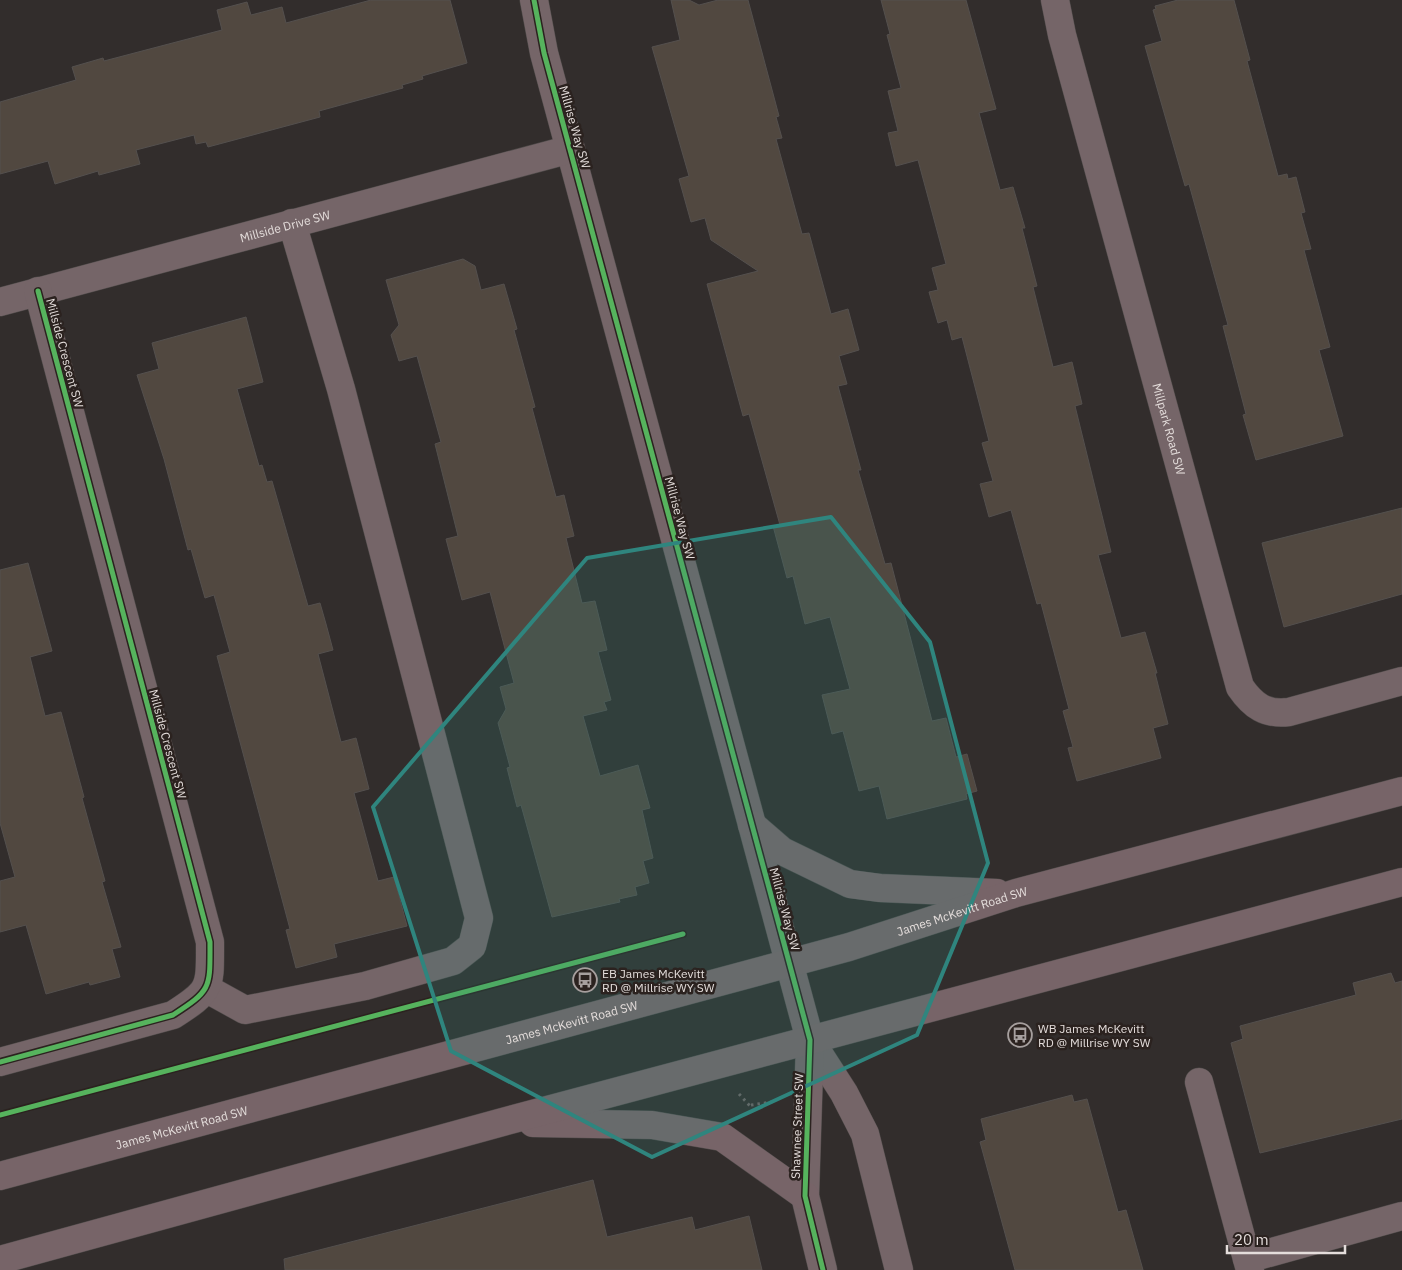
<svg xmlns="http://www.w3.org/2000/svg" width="1402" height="1270" font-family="'IBM Plex Sans',sans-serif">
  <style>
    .building { fill: #514840; stroke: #54504e }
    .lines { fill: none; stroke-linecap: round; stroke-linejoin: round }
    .minor-casing { stroke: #4e4a49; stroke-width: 29 }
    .major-casing { stroke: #4e4a49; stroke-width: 29 }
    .path { stroke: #6e6364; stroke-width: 3; stroke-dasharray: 2.5 4; stroke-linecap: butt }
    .minor { stroke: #756568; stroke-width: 28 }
    .major { stroke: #776468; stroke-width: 28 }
    .cycleway-casing { stroke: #2b221f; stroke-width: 8 }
    .cycleway { stroke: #56b35d; stroke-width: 5 }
    .marked { fill: #2f857e; fill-opacity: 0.2; stroke: #2f857e; stroke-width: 4; stroke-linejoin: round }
    .labels { text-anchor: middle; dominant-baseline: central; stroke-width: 5; stroke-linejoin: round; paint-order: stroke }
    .street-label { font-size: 12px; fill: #e4dddb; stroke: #2b221f }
    .poi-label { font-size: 12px; fill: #e4dddb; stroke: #2b221f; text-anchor: start }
  </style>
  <rect width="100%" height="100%" fill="#322d2c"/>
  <g class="building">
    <path d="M 371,0 L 450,0 L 467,63 L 422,76 L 423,79 L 402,85 L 403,88 L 319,111 L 320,117 L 208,147 L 206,142 L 196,144 L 194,135 L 136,150 L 140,164 L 99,175 L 98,171 L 55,184 L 48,161 L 0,174 L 0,102 L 76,80 L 72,67 L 103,58 L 104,61 L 222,30 L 217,10 L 247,2 L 251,15 L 282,7 L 286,23 Z"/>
    <path d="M 671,0 L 689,0 L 699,5 L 718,0 L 748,0 L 779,116 L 776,117 L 782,138 L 776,139 L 802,234 L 809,233 L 831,314 L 848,309 L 859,350 L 839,356 L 847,384 L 838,386 L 861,470 L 858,470 L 885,564 L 891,563 L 932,721 L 946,718 L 956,757 L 967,754 L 977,791 L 966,794 L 967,799 L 887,819 L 879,786 L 859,791 L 843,731 L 832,734 L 822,695 L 850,689 L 830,617 L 805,624 L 793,576 L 787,578 L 773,526 L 780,525 L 749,414 L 743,416 L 707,284 L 758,271 L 711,240 L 705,218 L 691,222 L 679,179 L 689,176 L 652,47 L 680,40 Z"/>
    <path d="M 881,0 L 966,0 L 996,109 L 979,113 L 1000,190 L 1013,187 L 1025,228 L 1022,228 L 1037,286 L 1033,287 L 1053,367 L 1072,362 L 1082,404 L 1075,406 L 1111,552 L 1098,555 L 1121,638 L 1145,632 L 1157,673 L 1155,673 L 1168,724 L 1153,728 L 1161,758 L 1077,781 L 1068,748 L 1073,747 L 1063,711 L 1069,709 L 1041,603 L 1037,604 L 1011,510 L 989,517 L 980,484 L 993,481 L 982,443 L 989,441 L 962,337 L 952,340 L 947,320 L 938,323 L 929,292 L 938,290 L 932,268 L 946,264 L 918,160 L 896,166 L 888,133 L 898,131 L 888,91 L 901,88 L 887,35 L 890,34 Z"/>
    <path d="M 1178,0 L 1234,0 L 1250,60 L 1247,61 L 1278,176 L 1287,174 L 1288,179 L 1296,177 L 1305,212 L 1301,213 L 1311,249 L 1304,250 L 1330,347 L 1319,350 L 1343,436 L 1256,460 L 1243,415 L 1246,414 L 1223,326 L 1228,325 L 1189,184 L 1185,186 L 1145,46 L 1162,41 L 1153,10 L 1156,9 L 1155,6 Z"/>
    <path d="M 463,259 L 475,266 L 481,290 L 504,284 L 517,329 L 514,330 L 535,407 L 532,408 L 556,497 L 564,495 L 574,536 L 566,538 L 582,603 L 595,601 L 607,650 L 598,652 L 611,700 L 604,702 L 607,710 L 583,716 L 600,776 L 638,765 L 650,808 L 642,810 L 653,858 L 643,861 L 649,883 L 635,887 L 637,895 L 619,899 L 620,902 L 552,917 L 521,805 L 517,807 L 507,768 L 510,767 L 498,723 L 506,709 L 500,687 L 514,683 L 490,592 L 462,600 L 446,539 L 458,536 L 435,444 L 441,442 L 417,356 L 399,361 L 391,335 L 399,325 L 386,280 Z"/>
    <path d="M 246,317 L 263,382 L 237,389 L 259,466 L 262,465 L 267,482 L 272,481 L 308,606 L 320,603 L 326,624 L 333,650 L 318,654 L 341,742 L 356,738 L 369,789 L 354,793 L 378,881 L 394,877 L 407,926 L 334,944 L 337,957 L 296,968 L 286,930 L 290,929 L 217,656 L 230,652 L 214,595 L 205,598 L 191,549 L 188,550 L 164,459 L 137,375 L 159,369 L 152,343 Z"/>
    <path d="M 1402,508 L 1402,594 L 1284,627 L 1262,543 Z"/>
    <path d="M 28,563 L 52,651 L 30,657 L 45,716 L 61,712 L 84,797 L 82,798 L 105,881 L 102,882 L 121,947 L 112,949 L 120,977 L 90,985 L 89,982 L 46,994 L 26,925 L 0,932 L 0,881 L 15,877 L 0,823 L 0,570 Z"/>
    <path d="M 1391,973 L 1395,983 L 1402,981 L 1402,1119 L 1260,1153 L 1231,1043 L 1243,1039 L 1240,1026 L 1356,995 L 1353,983 Z"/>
    <path d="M 1072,1095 L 1074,1102 L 1087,1099 L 1118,1212 L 1126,1210 L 1143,1270 L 1015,1270 L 980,1142 L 986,1140 L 981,1119 Z"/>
    <path d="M 593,1180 L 607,1237 L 692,1217 L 695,1230 L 749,1216 L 762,1270 L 285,1270 L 284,1259 Z"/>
  </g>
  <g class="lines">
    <g class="minor-casing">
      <g id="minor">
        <path d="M 534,0 L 544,53 L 810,1040 L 844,1093 L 865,1134 L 899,1270"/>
        <path id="s1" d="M 1055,0 L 1062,35 L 1240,687 C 1253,706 1266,715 1289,712 L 1402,681"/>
        <path id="s2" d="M 0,302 L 571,149"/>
        <path d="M 207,989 L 245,1010 L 365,986 L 453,961 L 472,946 L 479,918 L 341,389 L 292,223"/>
        <path d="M 810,1040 L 805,1196 L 823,1270"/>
        <path d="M 0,1062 L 173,1015 C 212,990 210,988 210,942 L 38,291"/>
        <path d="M 1199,1082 L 1247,1259"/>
        <path d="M 1250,1270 L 1247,1259 L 1402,1216"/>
      </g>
    </g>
    <g class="major-casing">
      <g id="major">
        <path d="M 752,825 L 782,851 L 850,884 L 880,888 L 997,893"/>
        <path d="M 533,1123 L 652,1125 L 722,1137 L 805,1196"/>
        <path id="s3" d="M 0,1176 L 849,947 L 1016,893 L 1402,791"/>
        <path d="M 0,1260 L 499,1123 L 1402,882"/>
      </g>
    </g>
    <g class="path">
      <path d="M 739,1094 L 750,1106"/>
      <path d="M 751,1105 L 772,1102"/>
    </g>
    <use href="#minor" class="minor"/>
    <use href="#major" class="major"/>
    <g class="cycleway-casing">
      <g id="cycleway">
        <path d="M 534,0 L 544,53 L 810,1040 L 805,1196 L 823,1270"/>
        <path d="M 0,1062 L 173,1015 C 212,990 210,988 210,942 L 38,291"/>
        <path d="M 0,1115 L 683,934"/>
      </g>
    </g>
    <use href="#cycleway" class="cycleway"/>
  </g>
  <path class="marked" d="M 831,517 L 930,642 L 988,863 L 917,1035 L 652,1157 L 451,1051 L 373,807 L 587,558 Z"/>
  <defs>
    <g id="bus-ring" transform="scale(1.25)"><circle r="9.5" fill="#2b221f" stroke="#a69f9e" stroke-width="1.5"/><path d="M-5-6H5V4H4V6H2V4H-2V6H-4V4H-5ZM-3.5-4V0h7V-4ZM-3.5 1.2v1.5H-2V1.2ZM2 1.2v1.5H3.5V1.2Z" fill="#a69f9e"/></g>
  </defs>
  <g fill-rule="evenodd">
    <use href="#bus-ring" x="585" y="980"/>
    <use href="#bus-ring" x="1020" y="1035"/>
  </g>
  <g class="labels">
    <g class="street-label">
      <text transform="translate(575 127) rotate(74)">Millrise Way SW</text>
      <text stroke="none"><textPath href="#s2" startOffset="295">Millside Drive SW</textPath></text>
      <text transform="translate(65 353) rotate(75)">Millside Crescent SW</text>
      <text stroke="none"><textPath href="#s1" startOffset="444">Millpark Road SW</textPath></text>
      <text transform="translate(680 518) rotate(75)">Millrise Way SW</text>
      <text transform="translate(168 744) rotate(75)">Millside Crescent SW</text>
      <text transform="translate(785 909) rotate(75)">Millrise Way SW</text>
      <text stroke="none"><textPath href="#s3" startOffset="998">James McKevitt Road SW</textPath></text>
      <text stroke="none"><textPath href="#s3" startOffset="592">James McKevitt Road SW</textPath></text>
      <text transform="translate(797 1126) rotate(-88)">Shawnee Street SW</text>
      <text stroke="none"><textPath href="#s3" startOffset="188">James McKevitt Road SW</textPath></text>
    </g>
    <g class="poi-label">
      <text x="602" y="973">EB James McKevitt<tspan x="602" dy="14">RD @ Millrise WY SW</tspan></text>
      <text x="1038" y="1028">WB James McKevitt<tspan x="1038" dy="14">RD @ Millrise WY SW</tspan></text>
    </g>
  </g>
  <path d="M1227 1245v8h118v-8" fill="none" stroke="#e4dddb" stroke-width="2.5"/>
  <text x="1234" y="1245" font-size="15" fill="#e4dddb" stroke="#2b221f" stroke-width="4" paint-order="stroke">20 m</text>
</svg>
